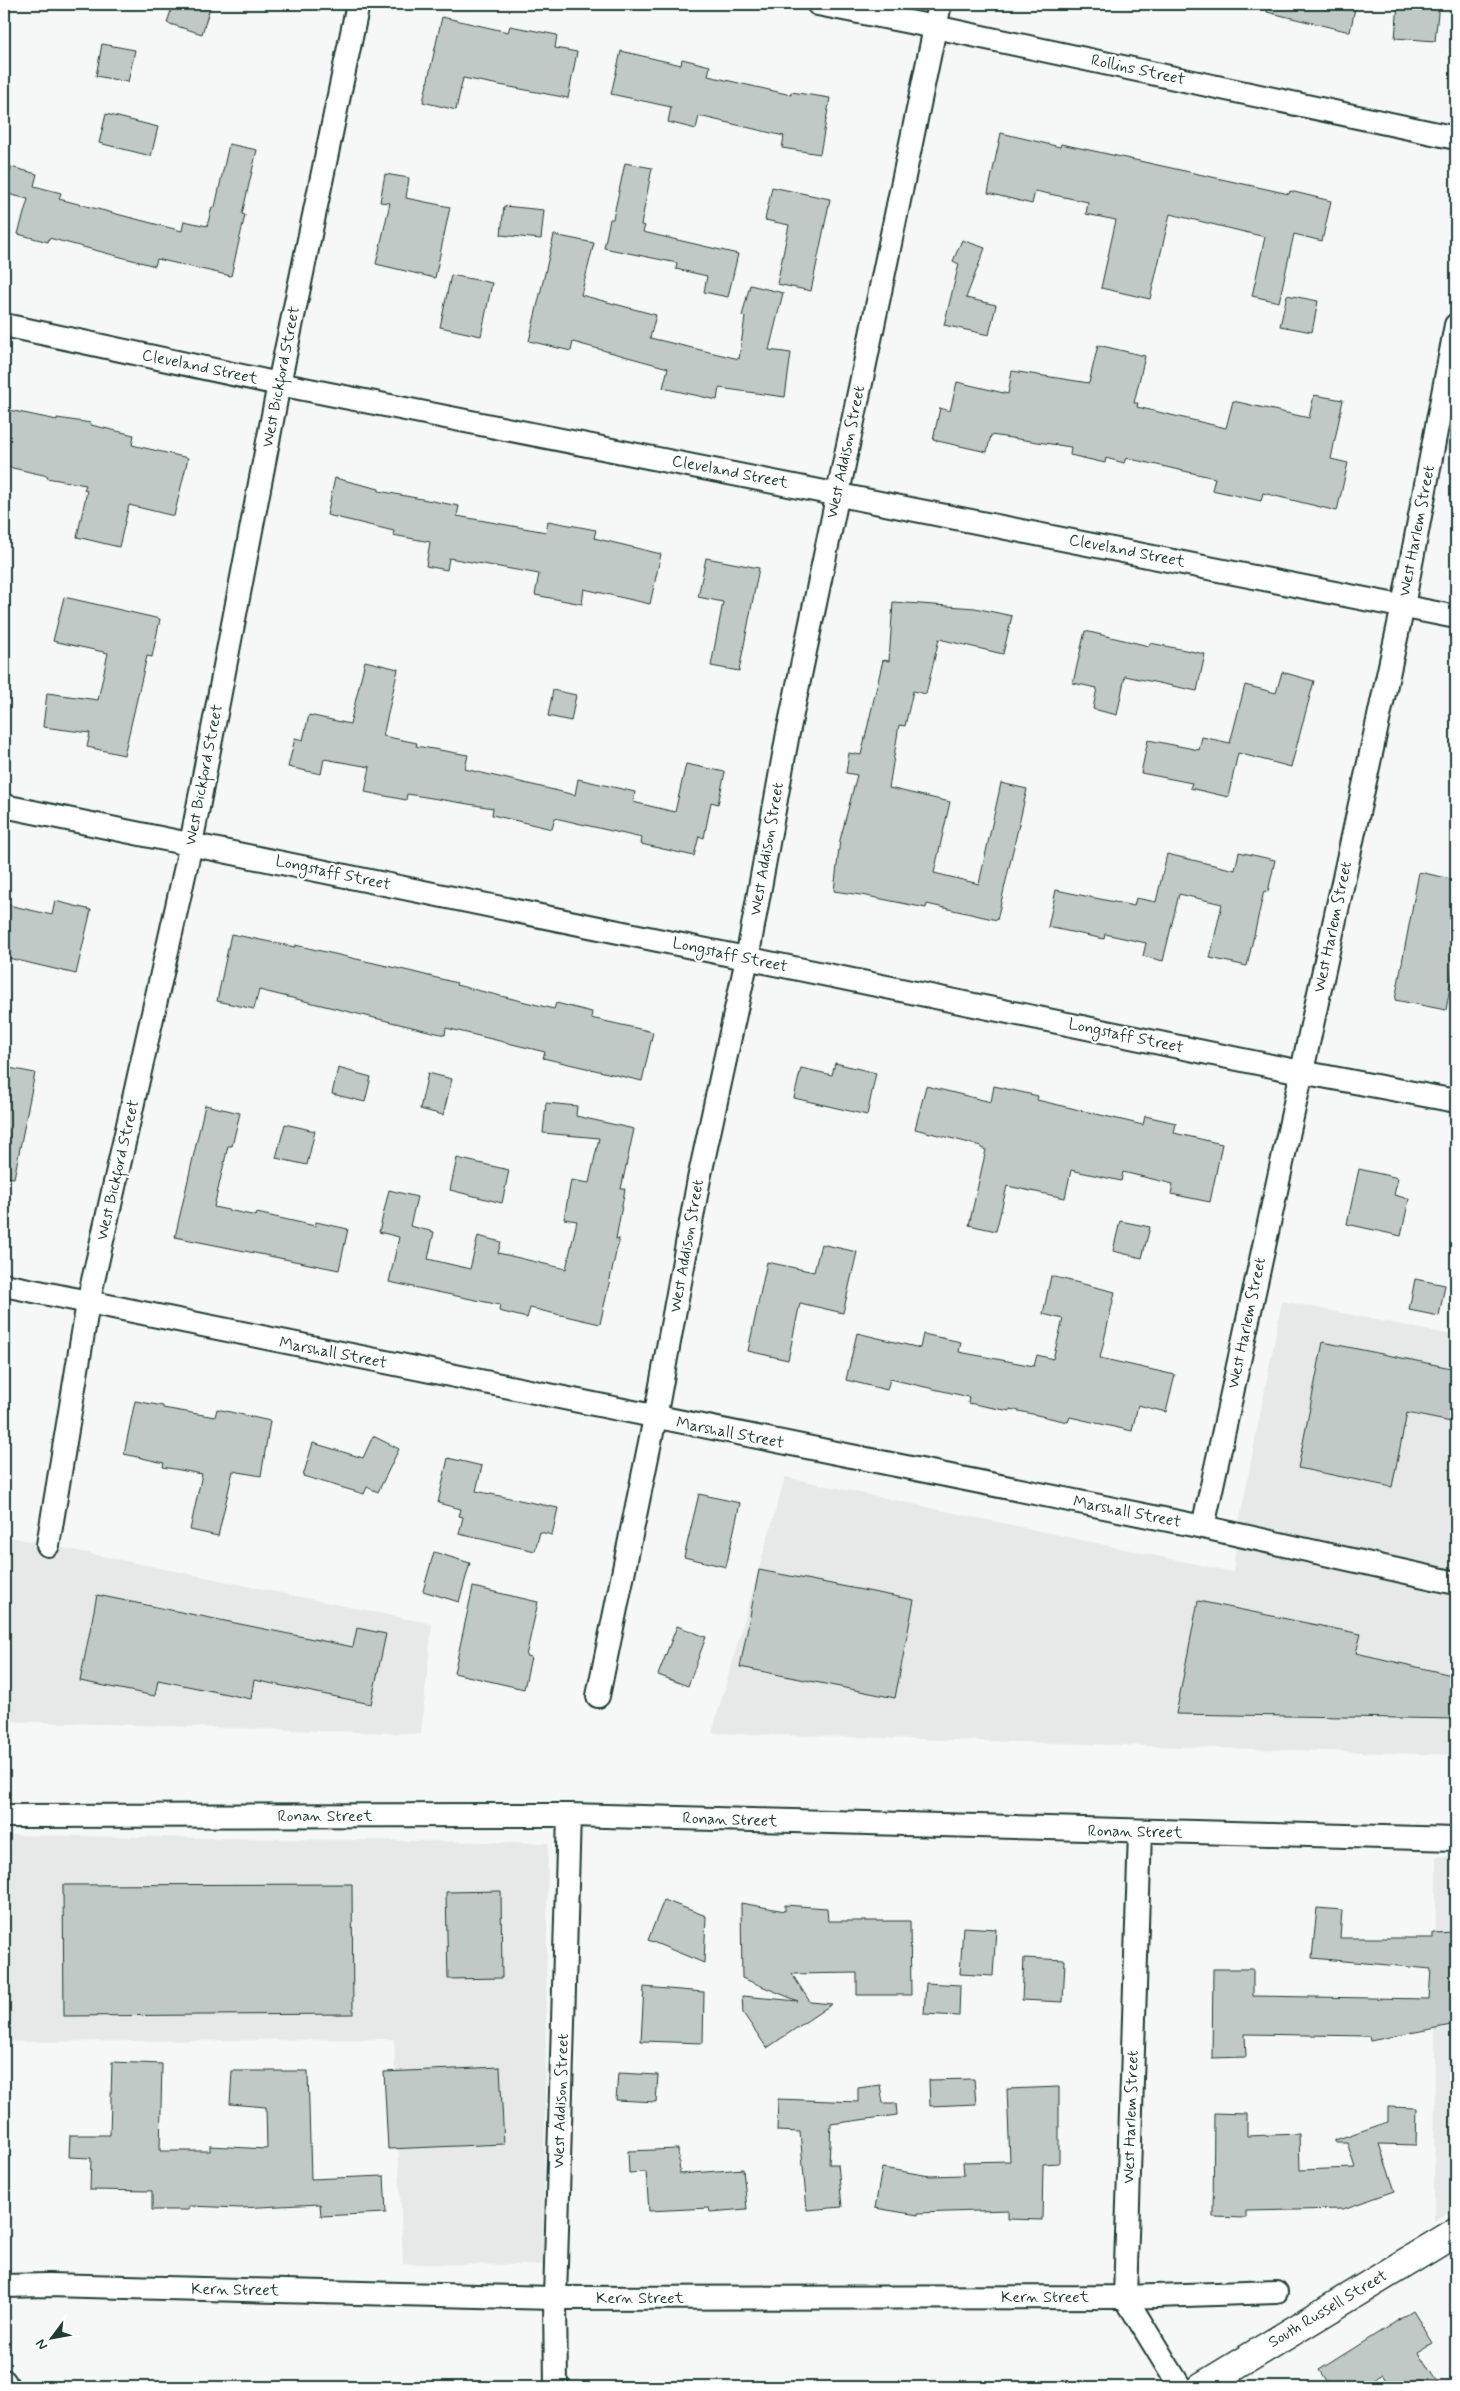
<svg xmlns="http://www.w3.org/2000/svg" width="1460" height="2391" font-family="Mynerve,sans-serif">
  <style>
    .built { fill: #e6e9e8 }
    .building { fill: #c0c9c6; stroke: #1f3d34 }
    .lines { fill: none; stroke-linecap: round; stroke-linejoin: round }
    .street-casing { stroke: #1f3d34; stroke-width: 26 }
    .secondary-casing { stroke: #1f3d34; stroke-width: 31 }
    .street { stroke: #fff; stroke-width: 22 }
    .secondary { stroke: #fff; stroke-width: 28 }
    .labels { text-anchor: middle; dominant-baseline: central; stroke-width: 4.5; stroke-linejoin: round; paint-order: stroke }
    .street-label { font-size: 16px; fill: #1f3d34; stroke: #fff }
  </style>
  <rect width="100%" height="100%" fill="#f6f7f7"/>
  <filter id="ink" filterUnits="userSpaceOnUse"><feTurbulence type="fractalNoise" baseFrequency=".02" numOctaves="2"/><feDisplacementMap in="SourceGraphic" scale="10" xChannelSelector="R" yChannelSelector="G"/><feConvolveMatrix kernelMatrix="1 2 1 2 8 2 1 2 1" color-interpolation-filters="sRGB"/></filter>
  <g filter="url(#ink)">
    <g class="built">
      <path d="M 1282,1301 L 1456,1336 L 1456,1755 L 712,1733 L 785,1477 L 1233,1572 L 1237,1534 Z"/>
      <path d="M 4,1536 L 432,1624 L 421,1734 L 4,1721 Z"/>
      <path d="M 4,1835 L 548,1843 L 543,2265 L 403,2264 L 394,2039 L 4,2042 Z"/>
      <path d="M 1436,1856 L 1456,1857 L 1456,2207 L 1434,2221 Z"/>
    </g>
    <g class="building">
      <path d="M 173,4 L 211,4 L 202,34 L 167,23 Z"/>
      <path d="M 1268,4 L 1356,4 L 1350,32 L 1267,12 Z"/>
      <path d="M 1398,4 L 1439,4 L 1435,41 L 1395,38 Z"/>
      <path d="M 442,17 L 508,32 L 510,26 L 557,35 L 555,48 L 577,52 L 568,98 L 463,78 L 456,110 L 423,102 Z"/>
      <path d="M 102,44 L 135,50 L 128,82 L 96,76 Z"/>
      <path d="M 621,51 L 681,65 L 682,59 L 710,66 L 708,76 L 791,95 L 791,92 L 830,98 L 820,154 L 782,148 L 784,136 L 699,116 L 696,129 L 668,122 L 671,107 L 611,94 Z"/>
      <path d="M 106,114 L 158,127 L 151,156 L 99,143 Z"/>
      <path d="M 1001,133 L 1060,147 L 1061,144 L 1094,151 L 1289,194 L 1290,191 L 1331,201 L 1322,241 L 1294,234 L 1279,302 L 1252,296 L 1265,237 L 1170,214 L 1150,299 L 1101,288 L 1116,220 L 1086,214 L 1088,202 L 1035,191 L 1032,204 L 988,193 Z"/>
      <path d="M 229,144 L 257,150 L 242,214 L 245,215 L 231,276 L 157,259 L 155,266 L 49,238 L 48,242 L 18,234 L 28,199 L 4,193 L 11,167 L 37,174 L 34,186 L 61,193 L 59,199 L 182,231 L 184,221 L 207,226 L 212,207 L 215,207 Z"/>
      <path d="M 625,163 L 652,168 L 641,225 L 645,226 L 643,232 L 738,254 L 728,297 L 704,292 L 707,276 L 676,269 L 677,263 L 604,248 L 610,219 L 613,219 Z"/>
      <path d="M 385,174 L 409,178 L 406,198 L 450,207 L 435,278 L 376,264 L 390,203 L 380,202 Z"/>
      <path d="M 772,187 L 830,199 L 811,291 L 777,284 L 789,225 L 765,220 Z"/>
      <path d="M 504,206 L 544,210 L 541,239 L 501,235 Z"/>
      <path d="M 554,235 L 594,243 L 581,295 L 656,315 L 650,338 L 739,359 L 745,317 L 742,316 L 750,285 L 783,293 L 769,350 L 791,353 L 785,397 L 719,388 L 717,400 L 663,388 L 668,368 L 573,342 L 571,351 L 529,341 Z"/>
      <path d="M 962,240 L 985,248 L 966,298 L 996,305 L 989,335 L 944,325 L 959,264 L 953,261 Z"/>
      <path d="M 451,275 L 492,283 L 481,336 L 440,327 Z"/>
      <path d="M 1287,295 L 1318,301 L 1312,332 L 1280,326 Z"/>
      <path d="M 1098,345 L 1145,356 L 1134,403 L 1138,403 L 1137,407 L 1226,428 L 1233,401 L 1309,418 L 1314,395 L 1343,400 L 1331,459 L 1348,463 L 1337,511 L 1263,493 L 1261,501 L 1212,490 L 1215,478 L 1126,458 L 1124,463 L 1106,458 L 1105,463 L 1070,455 L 1071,447 L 991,435 L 987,452 L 933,440 L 940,408 L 950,411 L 957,382 L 1008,394 L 1012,371 L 1089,383 Z"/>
      <path d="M 4,409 L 57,420 L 57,418 L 91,423 L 91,425 L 134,435 L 132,445 L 188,458 L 174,516 L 129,505 L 119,547 L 77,537 L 87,491 L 84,490 L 86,485 L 47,478 L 48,476 L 4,466 Z"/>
      <path d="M 335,478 L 379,489 L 379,491 L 459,506 L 457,516 L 546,532 L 548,521 L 596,530 L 594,538 L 661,554 L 650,604 L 584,589 L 582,604 L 535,595 L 539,574 L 449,558 L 447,570 L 426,566 L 430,542 L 393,535 L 394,531 L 327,515 Z"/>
      <path d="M 706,558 L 759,568 L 739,671 L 711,666 L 723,602 L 698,597 Z"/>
      <path d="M 64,597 L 160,619 L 152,657 L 147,656 L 124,755 L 87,747 L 90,733 L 43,727 L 47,693 L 98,700 L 108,653 L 53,641 Z"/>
      <path d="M 893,602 L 975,608 L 1012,616 L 1003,654 L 939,639 L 926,694 L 913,691 L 905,726 L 899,725 L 889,788 L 950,802 L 934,873 L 979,884 L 1001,783 L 1027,789 L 997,920 L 927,904 L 926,908 L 867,896 L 834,891 L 840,840 L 857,775 L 846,773 L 849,753 L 861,755 L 883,660 L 889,661 Z"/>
      <path d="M 1085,631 L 1149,646 L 1150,643 L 1205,654 L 1197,691 L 1125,676 L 1117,715 L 1093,709 L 1097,688 L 1073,683 Z"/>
      <path d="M 365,661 L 398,669 L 383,736 L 417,743 L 416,746 L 468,755 L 465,769 L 575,795 L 578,779 L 635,792 L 633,802 L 675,812 L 686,764 L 725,772 L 718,804 L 711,802 L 704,838 L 699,836 L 694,856 L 641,844 L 642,838 L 555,818 L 552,829 L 492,815 L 493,808 L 407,794 L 406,800 L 365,792 L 370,767 L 324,759 L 321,774 L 288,767 L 295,738 L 303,740 L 309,715 L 350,724 Z"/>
      <path d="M 1282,672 L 1314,681 L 1291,767 L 1238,753 L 1228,797 L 1190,788 L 1192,783 L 1141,773 L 1148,740 L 1199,750 L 1202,737 L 1230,743 L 1245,685 L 1276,693 Z"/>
      <path d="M 553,690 L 576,695 L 571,721 L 548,716 Z"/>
      <path d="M 1239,852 L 1275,860 L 1268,892 L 1264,891 L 1247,966 L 1210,958 L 1222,904 L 1179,894 L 1163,961 L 1143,956 L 1146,943 L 1105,934 L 1104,939 L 1048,927 L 1056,890 L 1134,906 L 1136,898 L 1156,902 L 1167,854 L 1235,870 Z"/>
      <path d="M 1419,872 L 1456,880 L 1456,955 L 1446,1010 L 1395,1000 Z"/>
      <path d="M 55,901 L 91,910 L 76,974 L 4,957 L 4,904 L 52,915 Z"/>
      <path d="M 231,934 L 295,947 L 295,945 L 409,971 L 457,983 L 456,985 L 554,1009 L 556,1003 L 592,1012 L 591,1018 L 653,1032 L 642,1081 L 543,1058 L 545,1052 L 446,1028 L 445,1035 L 259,990 L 254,1009 L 217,1001 Z"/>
      <path d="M 835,1063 L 876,1073 L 867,1115 L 794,1098 L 801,1068 L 832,1075 Z"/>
      <path d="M 4,1067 L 35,1073 L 14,1178 L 4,1177 Z"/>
      <path d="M 338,1068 L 371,1077 L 365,1102 L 332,1094 Z"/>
      <path d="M 428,1073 L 452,1079 L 443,1115 L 420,1109 Z"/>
      <path d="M 926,1086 L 991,1102 L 994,1086 L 1038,1096 L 1037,1100 L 1143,1125 L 1145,1116 L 1176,1123 L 1174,1133 L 1222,1144 L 1210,1202 L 1171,1194 L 1173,1184 L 1123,1172 L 1121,1181 L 1071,1170 L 1065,1198 L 1007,1186 L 996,1231 L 969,1225 L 986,1150 L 981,1148 L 981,1146 L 915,1129 Z"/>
      <path d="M 546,1103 L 577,1106 L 576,1116 L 634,1129 L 621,1189 L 625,1189 L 616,1239 L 619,1239 L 600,1324 L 530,1308 L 527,1318 L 499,1311 L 500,1305 L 389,1282 L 399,1237 L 379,1232 L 389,1190 L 417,1197 L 410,1226 L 434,1232 L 428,1259 L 470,1269 L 478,1236 L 501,1242 L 498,1253 L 566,1269 L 577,1221 L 564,1219 L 571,1180 L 589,1183 L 599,1138 L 543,1133 Z"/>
      <path d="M 205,1105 L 240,1113 L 232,1146 L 228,1146 L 214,1207 L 256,1216 L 257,1213 L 315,1226 L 316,1222 L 348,1229 L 339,1270 L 175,1237 Z"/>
      <path d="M 285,1124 L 315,1131 L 307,1165 L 276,1158 Z"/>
      <path d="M 457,1158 L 509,1170 L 502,1203 L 450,1190 Z"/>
      <path d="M 1359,1169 L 1398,1178 L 1394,1195 L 1409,1199 L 1401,1236 L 1347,1224 Z"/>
      <path d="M 1120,1221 L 1150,1227 L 1142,1258 L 1113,1251 Z"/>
      <path d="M 821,1244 L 857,1252 L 843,1313 L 800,1303 L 788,1360 L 748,1351 L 767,1262 L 814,1272 Z"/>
      <path d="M 1051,1276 L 1115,1292 L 1100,1358 L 1175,1375 L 1166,1412 L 1138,1405 L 1132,1431 L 1070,1417 L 1068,1422 L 1010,1409 L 1010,1411 L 968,1403 L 969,1397 L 890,1379 L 887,1390 L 846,1380 L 857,1333 L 920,1348 L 923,1334 L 961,1342 L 959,1352 L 1034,1366 L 1037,1355 L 1053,1359 L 1063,1319 L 1043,1314 Z"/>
      <path d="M 1415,1279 L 1445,1285 L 1439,1316 L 1409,1310 Z"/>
      <path d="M 1323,1342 L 1456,1369 L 1456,1423 L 1407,1413 L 1392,1487 L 1298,1468 Z"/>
      <path d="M 135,1401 L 163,1406 L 163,1408 L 215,1417 L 217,1409 L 270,1421 L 261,1476 L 233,1471 L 218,1536 L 190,1530 L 202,1474 L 163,1467 L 164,1463 L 124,1454 Z"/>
      <path d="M 373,1436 L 399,1449 L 378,1492 L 367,1487 L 364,1494 L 303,1476 L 313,1443 L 363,1458 Z"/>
      <path d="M 448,1458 L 482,1466 L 476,1491 L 558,1508 L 552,1535 L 540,1532 L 535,1551 L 459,1534 L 463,1517 L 459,1516 L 461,1509 L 438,1503 Z"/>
      <path d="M 699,1494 L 740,1503 L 726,1567 L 684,1557 Z"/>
      <path d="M 434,1552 L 470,1563 L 459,1602 L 423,1591 Z"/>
      <path d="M 759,1570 L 914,1600 L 895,1698 L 740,1667 Z"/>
      <path d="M 473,1587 L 538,1602 L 526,1656 L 531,1657 L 524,1689 L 454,1673 Z"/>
      <path d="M 97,1595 L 353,1647 L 357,1628 L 386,1634 L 371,1704 L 254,1680 L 251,1699 L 158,1680 L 155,1696 L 80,1681 Z"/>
      <path d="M 1198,1601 L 1361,1634 L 1356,1653 L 1456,1676 L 1456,1719 L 1176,1714 Z"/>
      <path d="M 677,1626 L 706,1637 L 688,1686 L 658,1675 Z"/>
      <path d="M 352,1884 L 353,2014 L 64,2016 L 63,1885 Z"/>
      <path d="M 501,1891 L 502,1978 L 448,1979 L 446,1892 Z"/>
      <path d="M 664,1900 L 706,1916 L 704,1963 L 648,1940 Z"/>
      <path d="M 741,1903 L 785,1911 L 785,1905 L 827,1908 L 828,1921 L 910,1921 L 911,1995 L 857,1995 L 857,1973 L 792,1974 L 810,2002 L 832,2004 L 767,2048 L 743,2013 L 742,1996 L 798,2001 L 742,1978 Z"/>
      <path d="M 1317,1908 L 1342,1910 L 1340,1938 L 1433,1938 L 1433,1933 L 1456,1932 L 1456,2024 L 1370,2041 L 1369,2036 L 1245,2034 L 1246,2057 L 1212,2058 L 1213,1969 L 1253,1969 L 1253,1996 L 1429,1999 L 1431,1969 L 1312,1958 Z"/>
      <path d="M 963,1927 L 996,1929 L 993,1976 L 960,1974 Z"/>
      <path d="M 1024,1958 L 1065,1960 L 1063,2002 L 1022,2000 Z"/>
      <path d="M 926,1983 L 960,1985 L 959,2016 L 924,2014 Z"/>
      <path d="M 644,1987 L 704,1992 L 703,2043 L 641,2041 Z"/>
      <path d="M 112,2062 L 162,2064 L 160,2151 L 210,2151 L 210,2146 L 267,2149 L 266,2107 L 230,2104 L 232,2071 L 308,2071 L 311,2179 L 384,2176 L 386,2213 L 321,2216 L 320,2204 L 240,2208 L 189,2206 L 189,2210 L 152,2210 L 152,2191 L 90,2190 L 91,2158 L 69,2157 L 70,2135 L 110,2135 Z"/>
      <path d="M 500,2067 L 504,2144 L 388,2149 L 384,2072 Z"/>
      <path d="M 618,2073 L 658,2075 L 656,2102 L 616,2100 Z"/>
      <path d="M 974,2079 L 976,2104 L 930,2106 L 929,2080 Z"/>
      <path d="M 880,2085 L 883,2103 L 896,2103 L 897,2115 L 831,2124 L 829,2164 L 838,2164 L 842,2207 L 807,2210 L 800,2132 L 777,2131 L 778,2099 L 858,2102 L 858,2088 Z"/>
      <path d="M 1059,2087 L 1059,2163 L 1043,2164 L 1042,2220 L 1008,2219 L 1008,2210 L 918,2213 L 918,2215 L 875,2208 L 882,2168 L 930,2176 L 964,2175 L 963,2162 L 1010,2161 L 1007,2089 Z"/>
      <path d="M 1388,2107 L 1417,2108 L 1416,2145 L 1379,2144 L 1395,2191 L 1343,2209 L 1246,2211 L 1246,2218 L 1213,2217 L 1214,2113 L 1247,2114 L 1247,2136 L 1299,2134 L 1300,2170 L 1355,2168 L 1347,2142 L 1335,2142 L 1335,2140 L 1388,2122 Z"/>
      <path d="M 678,2149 L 680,2174 L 743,2169 L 747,2209 L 710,2212 L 709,2208 L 649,2211 L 646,2172 L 629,2173 L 628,2151 Z"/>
      <path d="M 1413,2311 L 1433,2343 L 1418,2352 L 1440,2387 L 1391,2387 L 1383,2374 L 1362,2387 L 1330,2387 L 1319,2370 Z"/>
    </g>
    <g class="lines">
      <g class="street-casing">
        <g id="street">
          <path d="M 818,4 L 935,27 L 1456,138"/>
          <path d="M 4,325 L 279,384 L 1456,617"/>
          <path d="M 4,806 L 1301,1072 L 1456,1101"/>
          <path d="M 4,1285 L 1203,1527 L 1456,1583"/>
          <path d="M 1203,1527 L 1403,606 L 1456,325"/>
          <path d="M 48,1545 L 88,1303 L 191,844 L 279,384 L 358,4"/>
          <path d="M 598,1696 L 655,1418 L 699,1179 L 747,959 L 788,733 L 940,4"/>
          <path d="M 4,1816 L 569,1815 L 1456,1839"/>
          <path d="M 1140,1832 L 1125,2297 L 1180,2387"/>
          <path d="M 4,2286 L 48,2285 L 555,2298 L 1125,2297 L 1276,2292"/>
          <path d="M 4,2381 L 8,2387"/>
          <path d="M 556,2387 L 555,2298 L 569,1815"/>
        </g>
      </g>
      <g class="secondary-casing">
        <path id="secondary" d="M 1201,2387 L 1456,2232"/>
      </g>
      <use href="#street" class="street"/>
      <use href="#secondary" class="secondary"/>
    </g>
  </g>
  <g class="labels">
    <g class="street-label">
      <text transform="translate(1138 70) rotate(12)">Rollins Street</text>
      <text transform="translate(200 367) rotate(12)">Cleveland Street</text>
      <text transform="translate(281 377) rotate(-79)">West Bickford Street</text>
      <text transform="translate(846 452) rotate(-78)">West Addison Street</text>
      <text transform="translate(730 472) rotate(11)">Cleveland Street</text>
      <text transform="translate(1417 531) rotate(-79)">West Harlem Street</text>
      <text transform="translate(1127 551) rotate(11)">Cleveland Street</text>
      <text transform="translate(204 775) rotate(-79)">West Bickford Street</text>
      <text transform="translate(767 849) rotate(-80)">West Addison Street</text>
      <text transform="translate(333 873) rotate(12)">Longstaff Street</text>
      <text transform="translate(1333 927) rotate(-78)">West Harlem Street</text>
      <text transform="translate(730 955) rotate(12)">Longstaff Street</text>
      <text transform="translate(1126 1036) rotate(12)">Longstaff Street</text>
      <text transform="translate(118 1170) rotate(-77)">West Bickford Street</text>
      <text transform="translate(687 1246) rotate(-80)">West Addison Street</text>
      <text transform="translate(1247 1323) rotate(-78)">West Harlem Street</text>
      <text transform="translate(333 1353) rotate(11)">Marshall Street</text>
      <text transform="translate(730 1433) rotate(11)">Marshall Street</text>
      <text transform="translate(1127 1512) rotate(11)">Marshall Street</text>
      <text x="325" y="1816">Ronan Street</text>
      <text transform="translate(730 1820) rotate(2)">Ronan Street</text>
      <text transform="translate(1135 1832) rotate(1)">Ronan Street</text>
      <text transform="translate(561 2101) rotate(-88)">West Addison Street</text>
      <text transform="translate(1131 2117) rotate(-88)">West Harlem Street</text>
      <text transform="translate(235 2290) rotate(1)">Kern Street</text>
      <text x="1045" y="2297">Kern Street</text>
      <text x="640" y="2298">Kern Street</text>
      <text transform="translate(1328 2309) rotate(-31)">South Russell Street</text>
    </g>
  </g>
  <rect width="1460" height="2391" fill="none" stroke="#fff" stroke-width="20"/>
  <rect x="10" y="10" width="1440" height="2371" fill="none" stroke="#1f3d34" stroke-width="2" filter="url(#ink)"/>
  <g transform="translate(52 2338) rotate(238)" stroke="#ffffff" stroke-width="4" paint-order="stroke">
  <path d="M0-4L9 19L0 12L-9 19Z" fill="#1f3d34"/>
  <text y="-8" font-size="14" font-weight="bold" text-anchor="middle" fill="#1f3d34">N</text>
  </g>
</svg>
